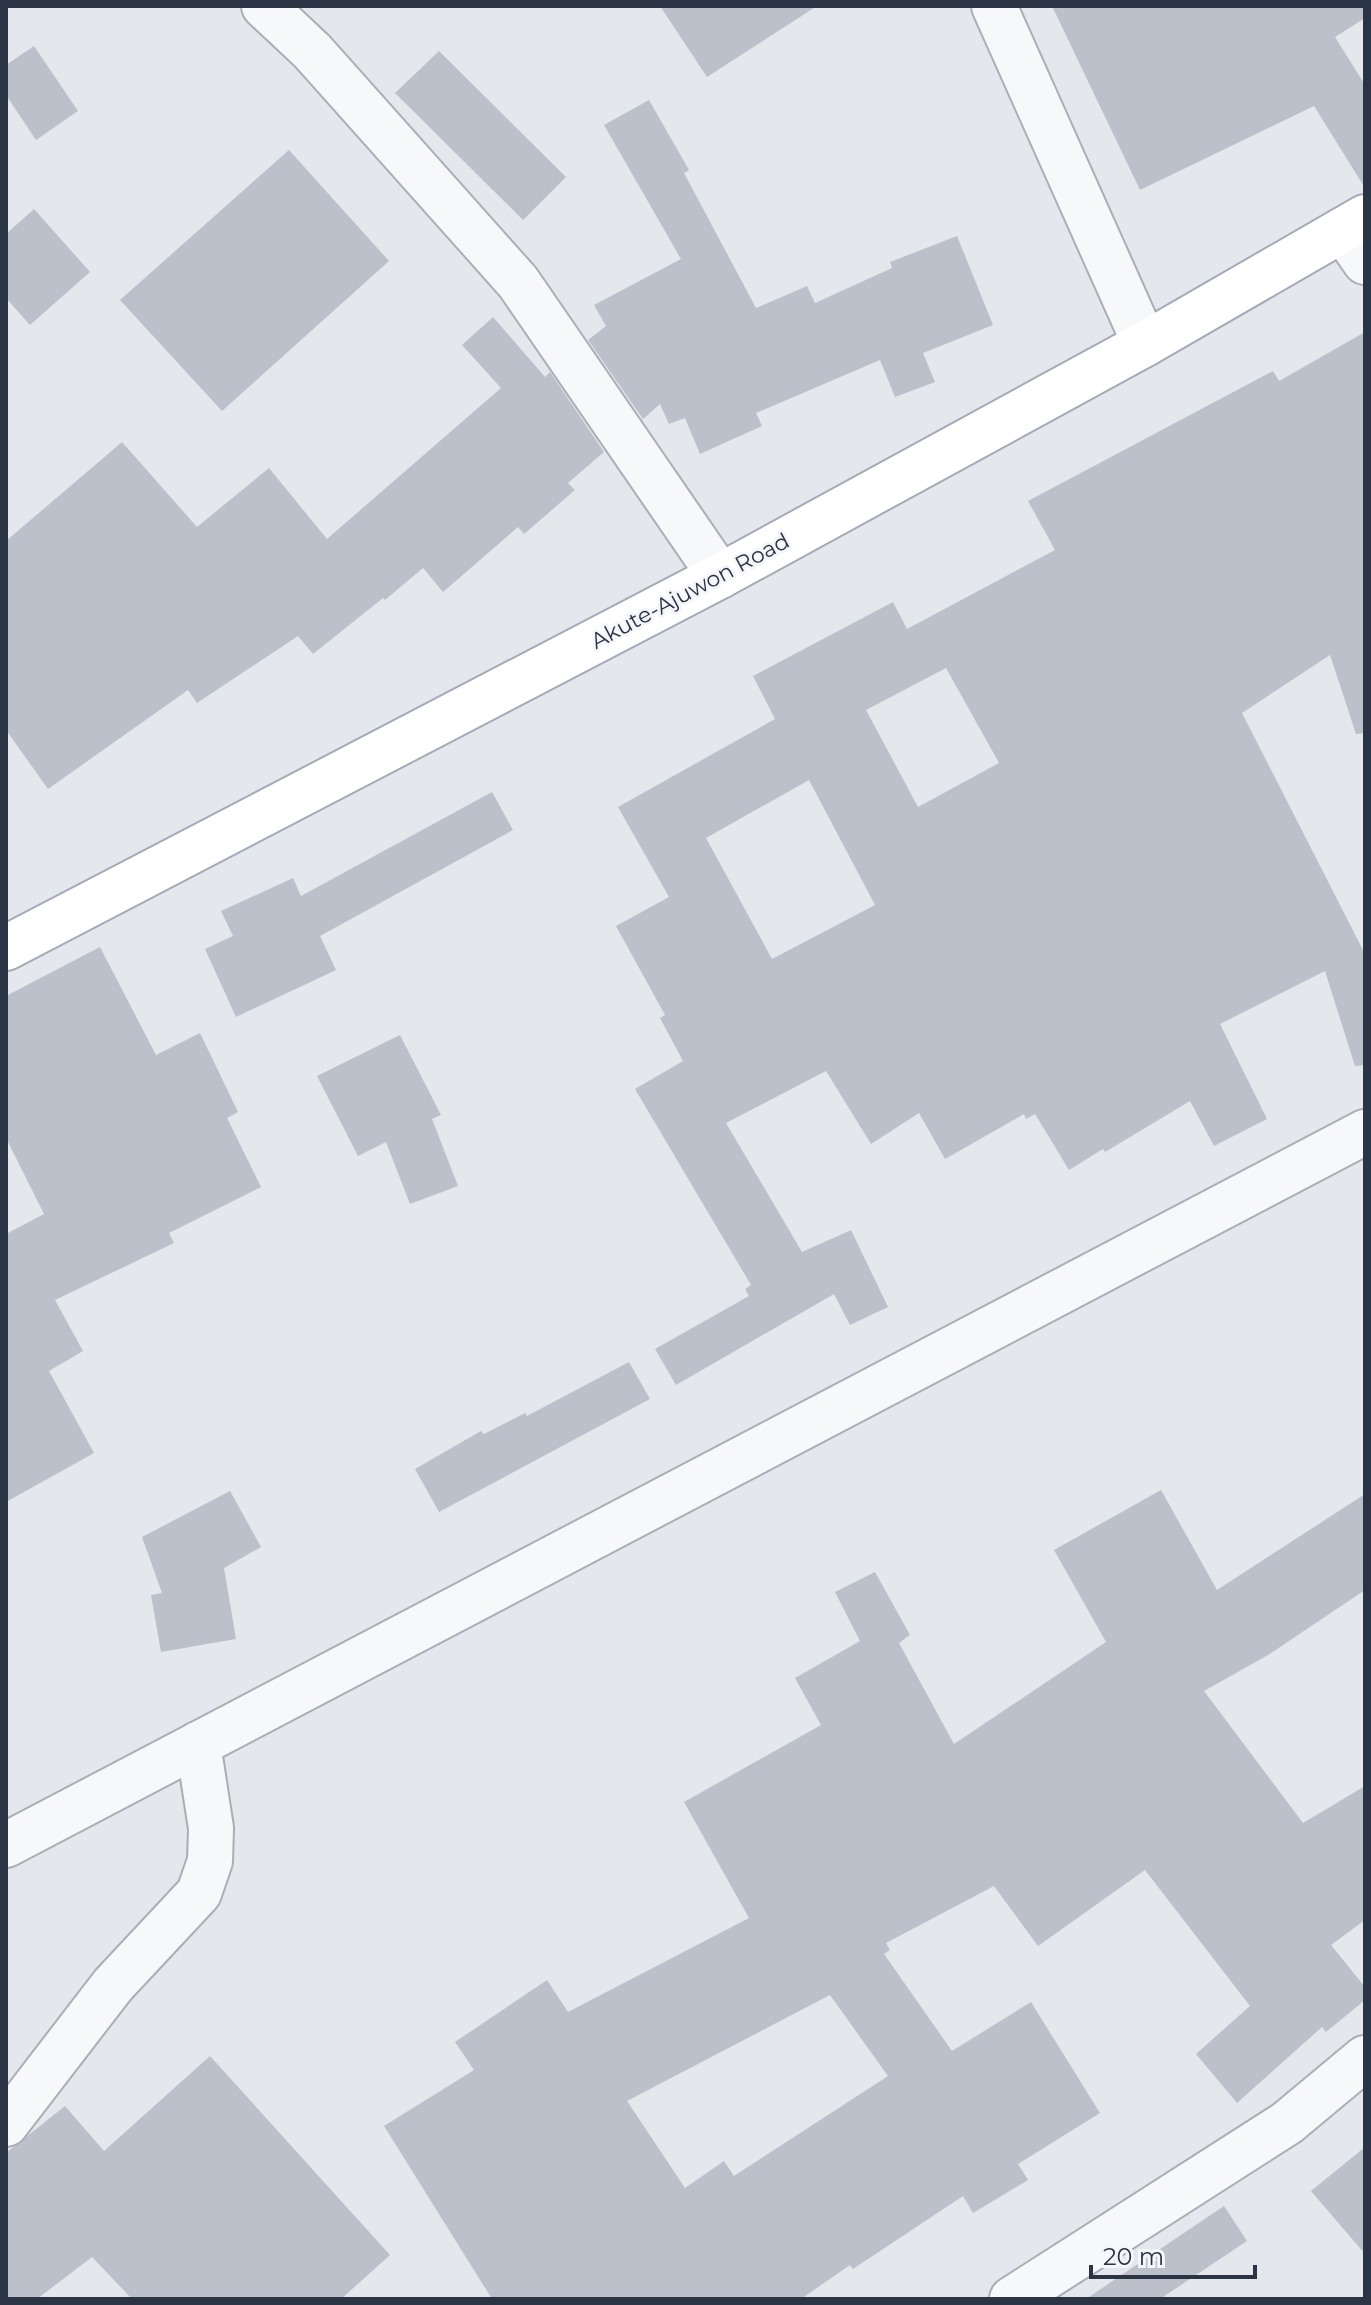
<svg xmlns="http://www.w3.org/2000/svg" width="1371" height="2305" font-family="Montserrat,sans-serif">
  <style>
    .building { fill: #bbc0ca; fill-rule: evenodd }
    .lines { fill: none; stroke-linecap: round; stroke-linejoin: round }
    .minor-casing { stroke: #a9aeb7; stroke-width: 48 }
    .major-casing { stroke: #a3abb8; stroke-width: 48 }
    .minor { stroke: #f7f8fa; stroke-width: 44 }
    .major { stroke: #fff; stroke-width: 44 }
    .labels { text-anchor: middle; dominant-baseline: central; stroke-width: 6; stroke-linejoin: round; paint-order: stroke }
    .street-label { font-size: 22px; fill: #2b3445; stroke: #f4f6f9 }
  </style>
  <rect width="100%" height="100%" fill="#e4e7ec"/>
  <g class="building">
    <path d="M 660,6 L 817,6 L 707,77 Z"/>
    <path d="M 1052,6 L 1365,6 L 1365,18 L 1335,37 L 1365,85 L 1365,188 L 1314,106 L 1140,190 Z"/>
    <path d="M 34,46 L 78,111 L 36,140 L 6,95 L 6,65 Z"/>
    <path d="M 439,51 L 566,177 L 523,220 L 395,93 Z"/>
    <path d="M 649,100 L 689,170 L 684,173 L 756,308 L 807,286 L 815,303 L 892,268 L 890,262 L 957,236 L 993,325 L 923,353 L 935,382 L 895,397 L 880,360 L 756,413 L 762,426 L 700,454 L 685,418 L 669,424 L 660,404 L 643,419 L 588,340 L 606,326 L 594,305 L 681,259 L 604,125 Z"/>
    <path d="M 289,150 L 389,261 L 222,411 L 120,300 Z"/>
    <path d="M 34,209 L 90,272 L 30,325 L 6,298 L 6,234 Z"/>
    <path d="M 493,317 L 545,377 L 550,372 L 604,452 L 568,483 L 575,490 L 524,534 L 518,527 L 443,592 L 423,568 L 385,600 L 383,598 L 313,654 L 298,636 L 197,703 L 188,690 L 48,789 L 6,730 L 6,541 L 122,442 L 197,527 L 269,468 L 327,539 L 501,388 L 462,345 Z"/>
    <path d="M 1365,332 L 1365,733 L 1356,734 L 1330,655 L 1242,713 L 1365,954 L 1365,1065 L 1355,1066 L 1325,971 L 1220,1024 L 1267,1119 L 1214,1146 L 1190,1101 L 1105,1152 L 1103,1149 L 1069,1170 L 1035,1114 L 1026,1119 L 1024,1114 L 945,1159 L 919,1113 L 871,1144 L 826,1071 L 726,1123 L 802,1252 L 851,1230 L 888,1307 L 850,1325 L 834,1294 L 676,1385 L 655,1349 L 749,1296 L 745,1289 L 751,1285 L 635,1089 L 683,1061 L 660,1018 L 665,1015 L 616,926 L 669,897 L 618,807 L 775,719 L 753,676 L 893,602 L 907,629 L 1055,550 L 1028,501 L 1273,371 L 1279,381 ZM 946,668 L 999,763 L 918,807 L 866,710 ZM 809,780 L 875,905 L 772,959 L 706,838 Z"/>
    <path d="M 492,792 L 513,830 L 320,936 L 336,970 L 236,1017 L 205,949 L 233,936 L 221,911 L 293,878 L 301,896 Z"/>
    <path d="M 100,947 L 156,1055 L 200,1033 L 238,1112 L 227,1118 L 261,1187 L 169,1233 L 174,1243 L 55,1300 L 83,1351 L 49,1371 L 94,1453 L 6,1502 L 6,1234 L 44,1214 L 6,1138 L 6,996 Z"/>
    <path d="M 400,1035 L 441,1115 L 432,1119 L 458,1186 L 410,1204 L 386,1142 L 358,1156 L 317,1076 Z"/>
    <path d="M 629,1362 L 650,1399 L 439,1512 L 415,1469 L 481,1431 L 484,1434 L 525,1413 L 527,1416 Z"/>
    <path d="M 1161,1490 L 1217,1590 L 1365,1494 L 1365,1590 L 1268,1655 L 1204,1691 L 1303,1823 L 1365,1786 L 1365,1920 L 1331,1945 L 1365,1987 L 1365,2000 L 1326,2032 L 1322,2027 L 1237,2103 L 1196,2054 L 1250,2006 L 1145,1870 L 1038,1946 L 994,1886 L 886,1943 L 890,1950 L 884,1954 L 952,2051 L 1031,2002 L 1100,2113 L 1018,2164 L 1028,2180 L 973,2213 L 963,2196 L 853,2269 L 850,2265 L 801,2299 L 492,2299 L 384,2126 L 474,2070 L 455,2042 L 547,1980 L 568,2012 L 749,1918 L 684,1802 L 821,1725 L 795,1678 L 860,1641 L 835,1592 L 875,1572 L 910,1635 L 899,1643 L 954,1744 L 1106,1642 L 1054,1550 ZM 830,1995 L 888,2076 L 734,2176 L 724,2161 L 685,2188 L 627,2101 Z"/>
    <path d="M 230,1491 L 261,1547 L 224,1568 L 236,1639 L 161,1652 L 151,1595 L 162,1593 L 142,1537 Z"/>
    <path d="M 210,2056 L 390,2255 L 341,2299 L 132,2299 L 92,2257 L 37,2299 L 6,2299 L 6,2153 L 65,2106 L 104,2151 Z"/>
    <path d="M 1365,2147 L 1365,2254 L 1311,2191 Z"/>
    <path d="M 1224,2206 L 1247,2241 L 1160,2299 L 1086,2299 Z"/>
  </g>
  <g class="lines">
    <g class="minor-casing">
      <g id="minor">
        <path d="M 264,6 L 312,51 L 518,282 L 720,576"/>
        <path d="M 994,6 L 1145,344"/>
        <path d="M 1343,230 L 1365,262"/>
        <path d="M 6,1845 L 1365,1132"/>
        <path d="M 6,2124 L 113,1985 L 199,1893 L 210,1861 L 211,1828 L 198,1744"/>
        <path d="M 1012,2299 L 1287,2123 L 1365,2058"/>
      </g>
    </g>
    <g class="major-casing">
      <path id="major" d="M 6,948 L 720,576 L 1145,344 L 1365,217"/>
    </g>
    <use href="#minor" class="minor"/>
    <use href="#major" class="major"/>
  </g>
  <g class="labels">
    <g class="street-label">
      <text transform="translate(690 591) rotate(-28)">Akute-Ajuwon Road</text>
    </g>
  </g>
  <rect width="1371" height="2305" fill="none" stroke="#2b3445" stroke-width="16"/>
  <path d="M1091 2265v12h164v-12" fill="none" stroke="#2b3445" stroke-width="4"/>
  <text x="1103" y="2265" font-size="24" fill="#2b3445" stroke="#f4f6f9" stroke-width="6" paint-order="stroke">20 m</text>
</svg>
